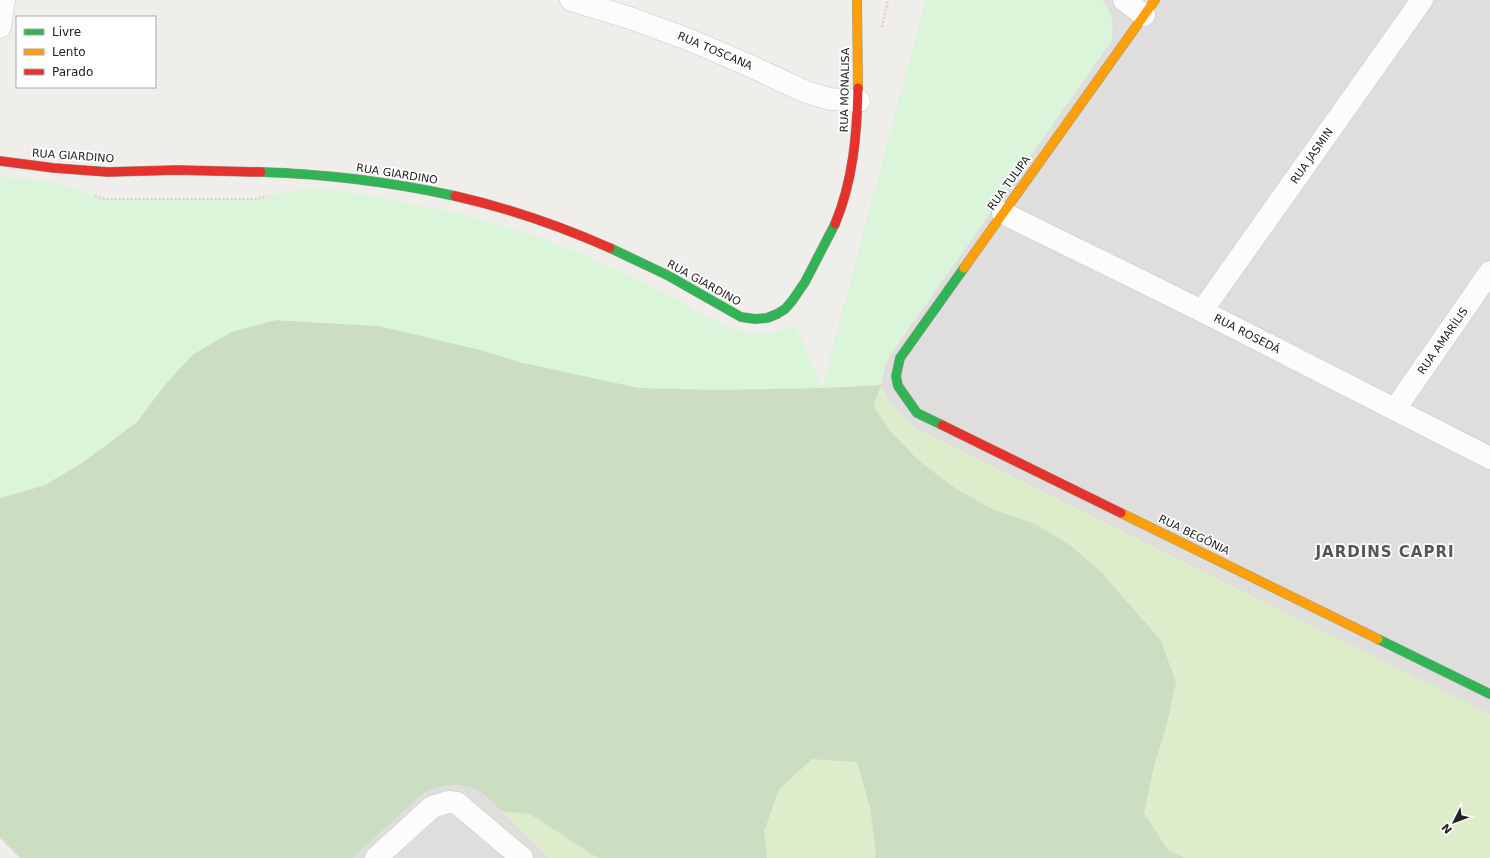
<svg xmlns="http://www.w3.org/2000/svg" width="1490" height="858" font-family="'DejaVu Sans',sans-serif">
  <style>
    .residential { fill: #dfdedc }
    .grass { fill: #ddeccb }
    .forest { fill: #cbdec1 }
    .park { fill: #daf5da }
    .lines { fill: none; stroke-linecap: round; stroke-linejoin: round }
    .street-casing { stroke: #c9c8c7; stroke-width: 23 }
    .fast-casing { stroke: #999a82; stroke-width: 10 }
    .slow-casing { stroke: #999a82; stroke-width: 10 }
    .jam-casing { stroke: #999a82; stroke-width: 10 }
    .path { stroke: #dccecd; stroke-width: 2.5; stroke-dasharray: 2 2; stroke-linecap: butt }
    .street { stroke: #fdfcfc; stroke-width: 22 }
    .fast { stroke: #30b455; stroke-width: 9 }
    .slow { stroke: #ff9f0a; stroke-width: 9 }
    .jam { stroke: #e5322d; stroke-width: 9 }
    .labels { text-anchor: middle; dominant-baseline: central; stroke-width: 3.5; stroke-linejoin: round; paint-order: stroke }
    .street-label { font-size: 11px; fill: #222; stroke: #fff }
    .district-label { font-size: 15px; font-weight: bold; letter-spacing: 1px; fill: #555; stroke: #fff }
  </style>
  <rect width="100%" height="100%" fill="#f0eeeb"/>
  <path class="residential" d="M 926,0 L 1490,0 L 1490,858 L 20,858 L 782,538 Z"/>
  <g class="grass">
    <path d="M 881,385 C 890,404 901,416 918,429 L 1490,714 L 1490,858 L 1184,858 L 1167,849 L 1144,813 L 1154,766 L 1167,724 L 1161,641 L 1103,574 L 1071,546 L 1035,524 L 994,510 L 956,489 L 920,462 L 890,431 L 873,405 Z"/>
    <path d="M 812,759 L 857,762 L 870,807 L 876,852 L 875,858 L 767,858 L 764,831 L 779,789 Z"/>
    <path d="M 501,811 L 530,814 L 598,858 L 549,858 Z"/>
  </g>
  <path class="forest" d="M 276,320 L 379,326 L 481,350 L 523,363 L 822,388 L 881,385 L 873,406 L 890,431 L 920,462 L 956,489 L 994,510 L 1035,524 L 1071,546 L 1103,574 L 1161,641 L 1176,682 L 1167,724 L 1154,766 L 1144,813 L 1167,849 L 1184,858 L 875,858 L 876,852 L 870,807 L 857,762 L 812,759 L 779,789 L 764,831 L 767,858 L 598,858 L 530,814 L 501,811 C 479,783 455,778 423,793 L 352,858 L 20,858 L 0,838 L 0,498 L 45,485 L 83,462 L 137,422 L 163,387 L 192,355 L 231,332 Z"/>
  <path class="park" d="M 926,0 L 1102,0 C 1113,12 1114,26 1111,42 L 891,354 L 885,366 L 881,385 L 822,388 L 718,390 L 639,388 L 523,363 L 481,350 L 379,326 L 276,320 L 231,332 L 192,355 L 163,387 L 137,422 L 83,462 L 45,485 L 0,498 L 0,176 L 52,182 L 105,199 L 256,199 L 280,193 L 316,188 L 372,196 L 424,206 L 475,218 L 526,233 L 576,251 L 657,289 L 721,324 L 733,329 L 747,332 L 760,333 L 772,332 L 795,325 L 822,388 Z"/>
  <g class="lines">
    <g class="street-casing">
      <g id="street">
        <path d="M 571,0 L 630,18 L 690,40 L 748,65 L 806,92 L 830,99 L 859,101"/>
        <path d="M 1124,0 L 1144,15"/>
        <path d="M 0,27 L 4,0"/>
        <path d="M 1003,213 L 1202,311 L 1490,458"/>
        <path d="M 1202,311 L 1422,0"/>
        <path d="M 1395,409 L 1490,272"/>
        <path d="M 376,858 L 432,807 L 448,802 L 457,803 L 522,858"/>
      </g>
    </g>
    <g class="fast-casing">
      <g id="fast">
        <path d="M 261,172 C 326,174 391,182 455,196"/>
        <path d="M 610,248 L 667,275 L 741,317 L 755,319 L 767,318 L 777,314 L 785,309 L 792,301 L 805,282 L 835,224"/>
        <path d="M 942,425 L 917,413 L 898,386 L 896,376 L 900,358 L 964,268"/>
        <path d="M 1378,639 L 1490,694"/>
      </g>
    </g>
    <g class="slow-casing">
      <g id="slow">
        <path d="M 857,0 L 858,88"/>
        <path d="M 964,268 L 1155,0"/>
        <path d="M 1121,513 L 1378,639"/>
      </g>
    </g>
    <g class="jam-casing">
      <g id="jam">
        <path d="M 0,161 L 54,168 L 108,172 L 177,170 L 261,172"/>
        <path d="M 455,196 C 508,208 560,226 610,248"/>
        <path d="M 835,224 C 853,181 857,135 858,88"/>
        <path d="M 942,425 L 1121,513"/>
      </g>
    </g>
    <g class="path">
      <path d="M 882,27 L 888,0"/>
      <path d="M 95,196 L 105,199 L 256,199 L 267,196"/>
    </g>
    <use href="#street" class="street"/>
    <use href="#fast" class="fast"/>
    <use href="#slow" class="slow"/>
    <use href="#jam" class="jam"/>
  </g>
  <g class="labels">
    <g class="street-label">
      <text transform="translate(715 51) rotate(23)">RUA TOSCANA</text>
      <text transform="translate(845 90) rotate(-89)">RUA MONALISA</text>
      <text transform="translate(73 156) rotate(4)">RUA GIARDINO</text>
      <text transform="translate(1312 156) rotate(-55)">RUA JASMIN</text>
      <text transform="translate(397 174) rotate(9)">RUA GIARDINO</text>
      <text transform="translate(1009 183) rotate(-54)">RUA TULIPA</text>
      <text transform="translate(704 283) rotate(29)">RUA GIARDINO</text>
      <text transform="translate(1247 334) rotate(27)">RUA ROSEDÁ</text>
      <text transform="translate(1443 341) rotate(-55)">RUA AMARÍLIS</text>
      <text transform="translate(1194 535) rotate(26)">RUA BEGÔNIA</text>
    </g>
    <g class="district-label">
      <text x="1385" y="552">JARDINS CAPRI</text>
    </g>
  </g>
  <rect x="16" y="16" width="140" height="72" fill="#ffffff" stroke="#a7a7a7"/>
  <rect x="24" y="29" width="20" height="6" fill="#30b455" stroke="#a7a7a7"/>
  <text x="52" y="36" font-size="12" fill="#222222">Livre</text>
  <rect x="24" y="49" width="20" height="6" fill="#ff9f0a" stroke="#a7a7a7"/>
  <text x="52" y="56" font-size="12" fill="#222222">Lento</text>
  <rect x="24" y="69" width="20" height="6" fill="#e5322d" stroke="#a7a7a7"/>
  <text x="52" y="76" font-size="12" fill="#222222">Parado</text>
  <g transform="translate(1454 822) rotate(228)" stroke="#ffffff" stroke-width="3" paint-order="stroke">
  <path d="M0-3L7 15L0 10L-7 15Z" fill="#222222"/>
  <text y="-6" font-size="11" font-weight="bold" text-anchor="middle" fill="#222222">N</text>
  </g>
</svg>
